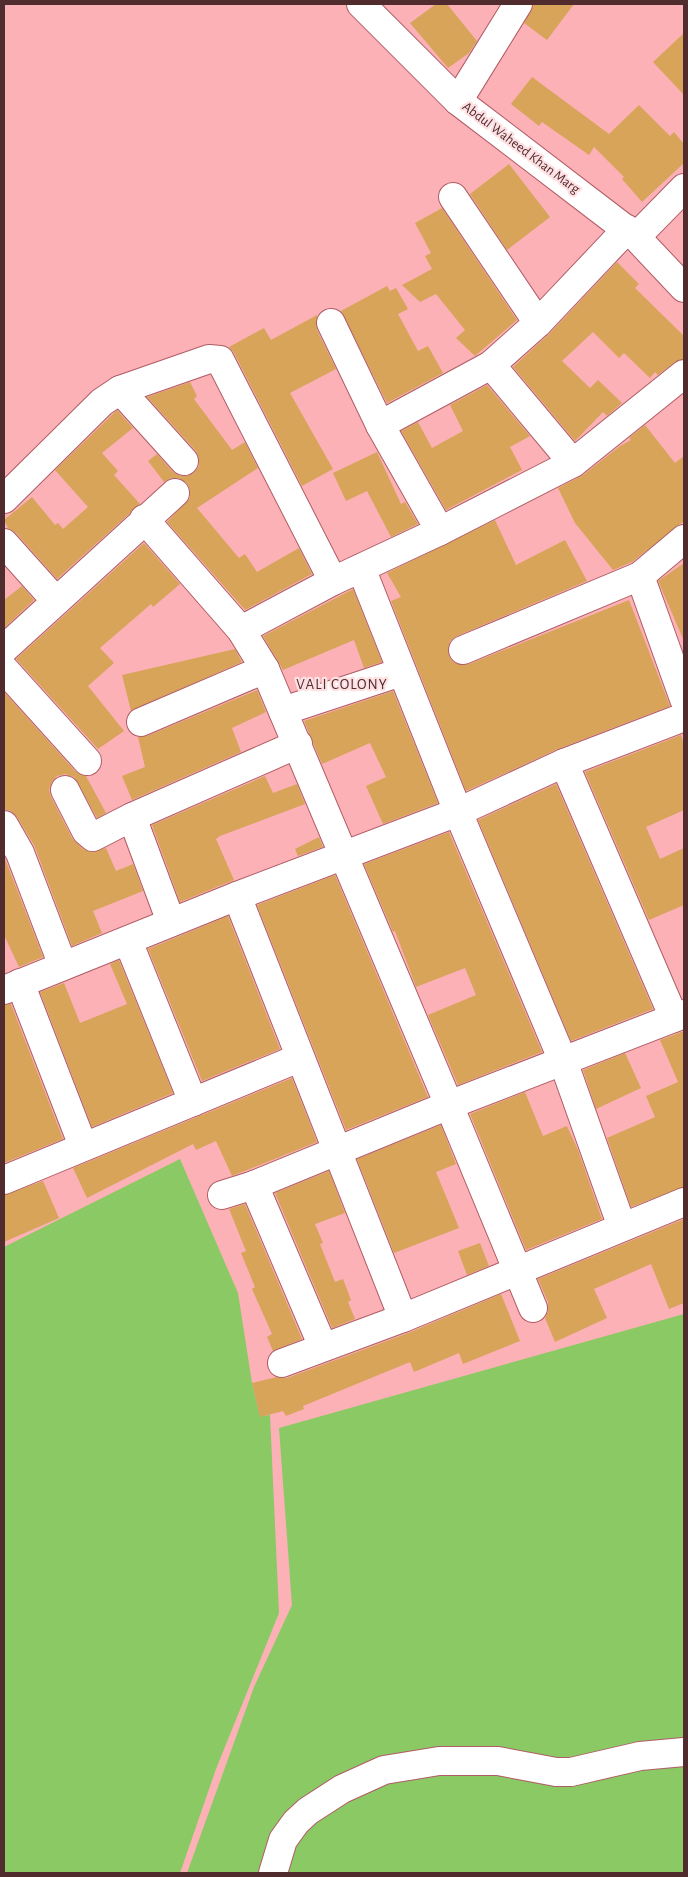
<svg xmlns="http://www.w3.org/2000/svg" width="688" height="1877" font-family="'Alegreya Sans',sans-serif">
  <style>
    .green { fill: #8ac964 }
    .building { fill: #d7a45a }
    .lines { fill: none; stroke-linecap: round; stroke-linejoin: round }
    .minor-casing { stroke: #b05c65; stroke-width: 30 }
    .minor { stroke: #fff; stroke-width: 28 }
    .labels { text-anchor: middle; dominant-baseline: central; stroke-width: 4.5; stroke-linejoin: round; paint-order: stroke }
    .street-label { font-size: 14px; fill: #512c2f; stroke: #fee0e2 }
    .neighbourhood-label { font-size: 15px; letter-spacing: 1px; fill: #512c2f; stroke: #fee0e2 }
  </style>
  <rect width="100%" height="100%" fill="#fcb1b6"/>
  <g class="green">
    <path d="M 180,1159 L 238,1293 L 252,1383 L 260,1416 L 270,1415 L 279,1613 L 216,1769 L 180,1873 L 4,1873 L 4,1247 Z"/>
    <path d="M 684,1314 L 684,1873 L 187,1873 L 254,1687 L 292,1605 L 279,1428 Z"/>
  </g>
  <g class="building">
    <path d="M 436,4 L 447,4 L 477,41 L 469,53 L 448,68 L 410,23 Z"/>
    <path d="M 534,4 L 574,4 L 547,40 L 524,23 Z"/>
    <path d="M 684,33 L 684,95 L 653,62 Z"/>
    <path d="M 532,77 L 609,134 L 639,105 L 670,136 L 674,132 L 684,144 L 684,163 L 642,202 L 622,179 L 624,177 L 594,147 L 589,155 L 542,122 L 539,126 L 511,104 Z"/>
    <path d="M 509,164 L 550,217 L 507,250 L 470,194 Z"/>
    <path d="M 442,208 L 517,320 L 475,356 L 456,338 L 465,330 L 436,294 L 420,302 L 402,285 L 432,269 L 425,256 L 431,253 L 415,223 Z"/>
    <path d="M 617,262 L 639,284 L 635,288 L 684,336 L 684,359 L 675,362 L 658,375 L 655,372 L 650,378 L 624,353 L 619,358 L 593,332 L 562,361 L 590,388 L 598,380 L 622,403 L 607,416 L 603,412 L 575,441 L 513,367 L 549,334 Z"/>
    <path d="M 387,286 L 390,291 L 396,288 L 408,309 L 398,314 L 418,351 L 428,346 L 443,373 L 387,403 L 341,311 Z"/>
    <path d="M 317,315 L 317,330 L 336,369 L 290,393 L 333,469 L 302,486 L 234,353 L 229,347 L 264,328 L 271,340 Z"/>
    <path d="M 190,382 L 197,396 L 194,399 L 232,450 L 245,442 L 258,468 L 197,508 L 239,558 L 245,554 L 257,572 L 299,548 L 312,574 L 245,610 L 167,522 L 190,498 L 190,490 L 187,483 L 179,478 L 171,478 L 164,482 L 148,461 L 157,454 L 172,471 L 180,476 L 187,476 L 194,473 L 199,466 L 199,458 L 196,451 L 147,397 Z"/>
    <path d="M 487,385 L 530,436 L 510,447 L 522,470 L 446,510 L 401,431 L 418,422 L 432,448 L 463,431 L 450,405 Z"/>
    <path d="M 117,410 L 133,428 L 102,453 L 118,471 L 114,475 L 140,504 L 57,579 L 16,533 L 8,528 L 4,520 L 32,497 L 55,525 L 58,523 L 63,529 L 88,507 L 55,470 Z"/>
    <path d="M 645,425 L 675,463 L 684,456 L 684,521 L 632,562 L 613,570 L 575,523 L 558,488 L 583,475 L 620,446 L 631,440 L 629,438 Z"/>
    <path d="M 377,452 L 401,504 L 405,502 L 418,524 L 391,537 L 367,491 L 346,501 L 333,473 Z"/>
    <path d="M 495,520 L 516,565 L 565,540 L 587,581 L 457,636 L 450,641 L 448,648 L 449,656 L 453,662 L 461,665 L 469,664 L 629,600 L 670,706 L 558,749 L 466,791 L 391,601 L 401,597 L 387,573 Z"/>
    <path d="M 144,543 L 180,584 L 153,607 L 151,604 L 100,648 L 114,663 L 88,686 L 124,731 L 98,749 L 16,659 Z"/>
    <path d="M 684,563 L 684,641 L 658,581 Z"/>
    <path d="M 22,586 L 34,600 L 4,628 L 4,600 Z"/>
    <path d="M 353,589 L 382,662 L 364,668 L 354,640 L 283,670 L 263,636 Z"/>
    <path d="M 235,649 L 242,662 L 131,711 L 122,675 Z"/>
    <path d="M 257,690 L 266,712 L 232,728 L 241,752 L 132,800 L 122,776 L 145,767 L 138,737 L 147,736 Z"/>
    <path d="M 393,691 L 438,803 L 383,824 L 366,786 L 386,777 L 370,743 L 322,764 L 304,721 Z"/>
    <path d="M 4,692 L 75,771 L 86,776 L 106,813 L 97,818 L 74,777 L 65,774 L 57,776 L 52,782 L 49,790 L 51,797 L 72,838 L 83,849 L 91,852 L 106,848 L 116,871 L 133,864 L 143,891 L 93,911 L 102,933 L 72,946 L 34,845 L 17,817 L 11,811 L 4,809 Z"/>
    <path d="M 681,735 L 684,745 L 684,810 L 646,827 L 660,859 L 684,848 L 684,905 L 649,920 L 585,772 Z"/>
    <path d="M 265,776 L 273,793 L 297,784 L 305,804 L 220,836 L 216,839 L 234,880 L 180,902 L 152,825 Z"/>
    <path d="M 556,784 L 653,1009 L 571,1041 L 478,820 Z"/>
    <path d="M 449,832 L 542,1052 L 458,1085 L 428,1015 L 476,995 L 465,968 L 416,987 L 395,931 L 393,932 L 364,864 Z"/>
    <path d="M 319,837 L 323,847 L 298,856 L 295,849 Z"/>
    <path d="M 4,856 L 43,957 L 19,967 L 4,935 Z"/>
    <path d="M 335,875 L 428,1097 L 346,1130 L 257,905 Z"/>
    <path d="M 228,916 L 280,1049 L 202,1081 L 148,949 Z"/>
    <path d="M 119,960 L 173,1093 L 92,1127 L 40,992 L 64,983 L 80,1023 L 127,1004 L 110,964 Z"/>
    <path d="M 11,1004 L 63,1139 L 4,1163 L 4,1005 Z"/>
    <path d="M 684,1031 L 684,1187 L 631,1207 L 607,1138 L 655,1117 L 646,1096 L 678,1082 L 660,1040 Z"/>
    <path d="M 625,1053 L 641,1088 L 596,1109 L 583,1070 Z"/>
    <path d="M 292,1078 L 317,1142 L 232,1176 L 216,1141 L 196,1150 L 193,1144 L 87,1198 L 73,1168 Z"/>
    <path d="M 525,1092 L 543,1136 L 567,1126 L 578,1150 L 602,1219 L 526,1250 L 470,1114 Z"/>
    <path d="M 441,1125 L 456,1164 L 436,1172 L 459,1228 L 394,1253 L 357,1159 Z"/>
    <path d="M 329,1171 L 345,1213 L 315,1224 L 323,1243 L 320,1244 L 335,1282 L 343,1279 L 351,1300 L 348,1302 L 355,1319 L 332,1328 L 275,1193 Z"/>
    <path d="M 43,1181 L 59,1218 L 4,1242 L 4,1195 Z"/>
    <path d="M 245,1204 L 302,1339 L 273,1351 L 267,1337 L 272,1334 L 252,1289 L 255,1287 L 241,1253 L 246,1251 L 229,1209 Z"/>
    <path d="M 684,1219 L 684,1303 L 669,1309 L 651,1264 L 594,1289 L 607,1318 L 555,1342 L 545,1318 L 548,1311 L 548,1302 L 538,1279 Z"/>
    <path d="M 480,1243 L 489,1266 L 467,1275 L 458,1251 Z"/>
    <path d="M 501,1294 L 520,1341 L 463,1364 L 459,1353 L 414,1372 L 410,1362 L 303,1406 L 304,1409 L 286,1416 L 283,1411 L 260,1417 L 252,1383 L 277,1377 L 287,1378 L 408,1333 Z"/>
  </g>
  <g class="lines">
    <g class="minor-casing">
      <g id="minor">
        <path d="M 361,4 L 458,101 L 636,237 L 684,288"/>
        <path d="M 458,101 L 518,4"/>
        <path d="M 453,197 L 538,323"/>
        <path d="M 636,237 L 684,188"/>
        <path d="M 331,323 L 380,425 L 440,531"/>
        <path d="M 491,365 L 573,463"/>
        <path d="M 120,390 L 184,461"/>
        <path d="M 380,425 L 491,365 L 538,323 L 627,229"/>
        <path d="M 4,499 L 102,402 L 120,390 L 209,359 L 220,360 L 333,581"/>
        <path d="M 144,519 L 241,630 L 265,669 L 449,1105 L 533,1308"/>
        <path d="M 4,543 L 56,601"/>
        <path d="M 361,568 L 458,812 L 563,1061 L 622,1227"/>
        <path d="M 640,576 L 684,699"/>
        <path d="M 241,630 L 333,581 L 440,531 L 573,463 L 684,374"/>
        <path d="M 4,649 L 175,493"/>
        <path d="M 463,650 L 640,576 L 684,539"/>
        <path d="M 4,669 L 87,761"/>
        <path d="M 283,711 L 401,672"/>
        <path d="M 141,722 L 265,669"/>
        <path d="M 564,763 L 674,1018"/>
        <path d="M 65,790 L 86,831 L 93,837 L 132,817 L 298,744"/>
        <path d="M 132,817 L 171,922"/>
        <path d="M 4,825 L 20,853 L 63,966"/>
        <path d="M 237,896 L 403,1318"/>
        <path d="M 128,941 L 193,1102"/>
        <path d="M 20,983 L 83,1146"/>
        <path d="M 4,990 L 237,896 L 458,812 L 564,763 L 684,717"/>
        <path d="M 4,1180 L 299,1058"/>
        <path d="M 254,1185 L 323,1347"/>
        <path d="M 222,1195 L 254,1185 L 449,1105 L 684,1014"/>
        <path d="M 282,1363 L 403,1318 L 684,1202"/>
        <path d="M 273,1873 L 283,1840 L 296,1822 L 308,1811 L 342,1789 L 384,1770 L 439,1761 L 498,1761 L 556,1772 L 571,1772 L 640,1756 L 684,1752"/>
      </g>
    </g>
    <use href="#minor" class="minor"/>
  </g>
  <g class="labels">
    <g class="street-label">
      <text transform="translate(521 148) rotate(37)">Abdul Waheed Khan Marg</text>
    </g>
    <g class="neighbourhood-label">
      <text x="342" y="684">VALI COLONY</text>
    </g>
  </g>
  <rect width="688" height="1877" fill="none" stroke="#512c2f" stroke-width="10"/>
</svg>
